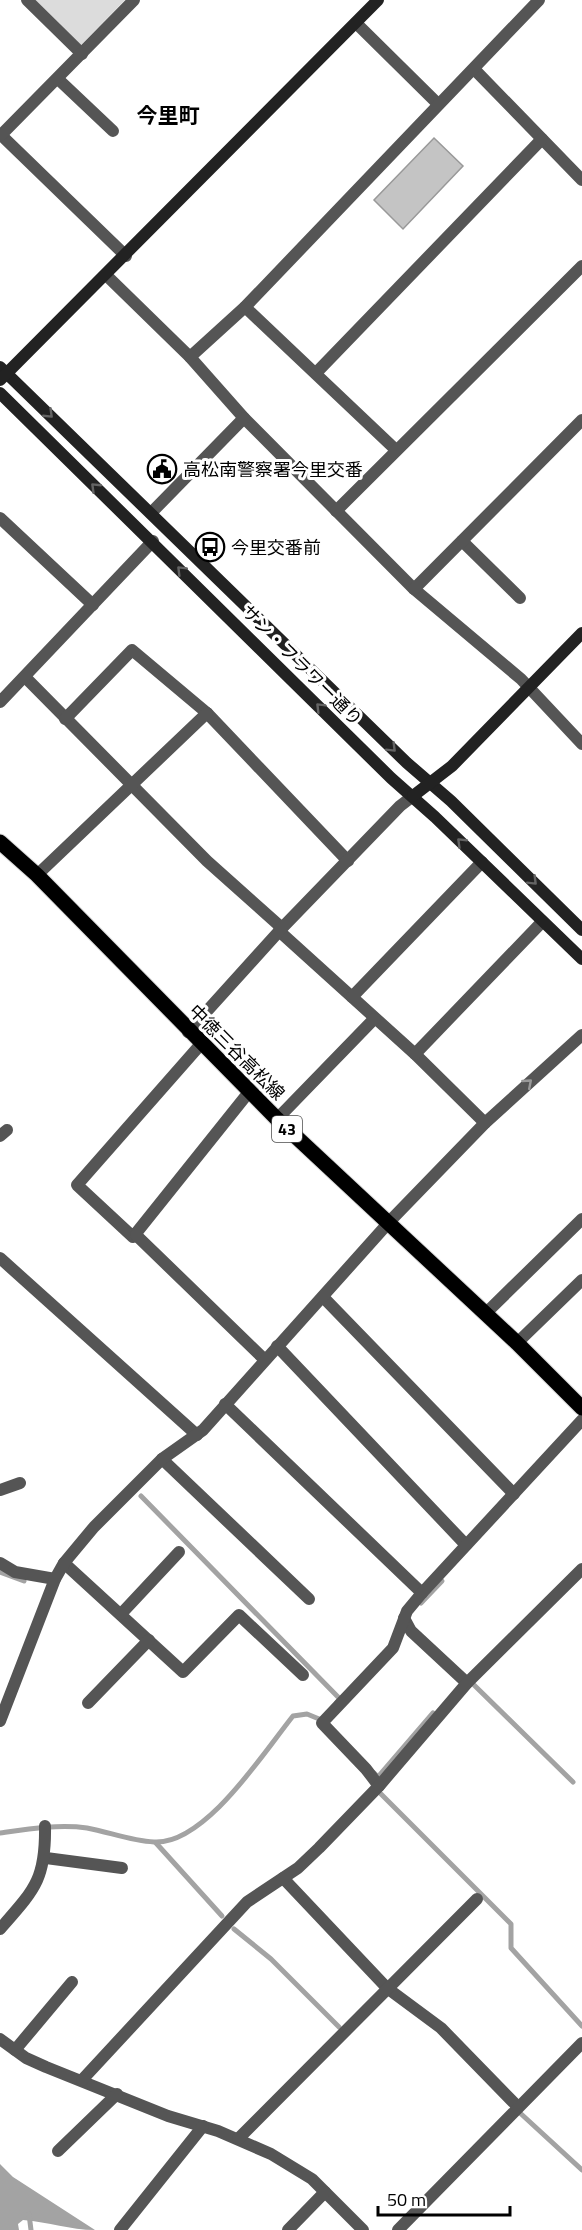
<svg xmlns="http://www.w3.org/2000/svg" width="582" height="2230" font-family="'Titillium Web','Noto Sans JP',sans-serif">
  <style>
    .green { fill: #dcdcdc }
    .water { fill: #a3a3a3 }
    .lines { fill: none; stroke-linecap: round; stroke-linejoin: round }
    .stream { stroke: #a3a3a3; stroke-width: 5 }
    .building { fill: #c4c4c4; stroke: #999; stroke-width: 1.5 }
    .primary-casing { stroke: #dbdbdb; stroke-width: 17 }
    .street { stroke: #555; stroke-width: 12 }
    .secondary { stroke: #222; stroke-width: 12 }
    .primary { stroke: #000; stroke-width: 15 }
    .oneway { stroke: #646464 }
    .oneway2 { stroke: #999 }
    .labels { text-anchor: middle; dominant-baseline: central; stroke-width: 6; stroke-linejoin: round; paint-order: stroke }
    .shield { fill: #fff; stroke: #4c4c4c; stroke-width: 1.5 }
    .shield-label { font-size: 16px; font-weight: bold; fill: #000 }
    .poi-label { font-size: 18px; fill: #000; stroke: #fff; text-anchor: start }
    .street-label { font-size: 18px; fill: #000; stroke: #fff }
    .quarter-label { font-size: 21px; font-weight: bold; fill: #000; stroke: #fff }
  </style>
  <rect width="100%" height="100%" fill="#fff"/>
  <path class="green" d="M 35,0 L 125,0 L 81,45 Z"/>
  <path class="water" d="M 0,2164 L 13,2177 L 95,2230 C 70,2230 49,2222 23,2220 L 18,2224 L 19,2230 L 0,2230 Z"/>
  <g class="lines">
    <g class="stream">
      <path d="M 141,1496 L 340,1699 L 337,1702"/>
      <path d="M 0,1572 L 24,1581"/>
      <path d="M 421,1603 L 442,1581"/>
      <path d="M 473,1684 L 573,1782"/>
      <path d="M 374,1773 L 378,1777 L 433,1713"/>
      <path d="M 381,1794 L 511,1924 L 511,1948 L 582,2026"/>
      <path d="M 0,1833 C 28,1829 59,1824 87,1828 C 109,1832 131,1841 154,1842 C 205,1845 264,1752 293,1716 L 307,1714 L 324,1721"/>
      <path d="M 156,1843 L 222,1916"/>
      <path d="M 234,1929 L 271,1959 L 339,2027"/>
      <path d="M 519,2112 L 582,2170"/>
      <path d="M 29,2214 L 31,2230"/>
    </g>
  </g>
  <path class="building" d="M 434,138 L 463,166 L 403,229 L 374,200 Z"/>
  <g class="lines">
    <g class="primary-casing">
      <path id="primary" d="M 0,842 L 37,875 L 277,1119 L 517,1343 L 582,1408"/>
    </g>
    <g class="street">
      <path d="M 27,0 L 82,54"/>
      <path d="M 356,23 L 438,104"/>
      <path d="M 474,69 L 582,180"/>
      <path d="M 58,79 L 113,131"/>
      <path d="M 0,134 L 126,256"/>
      <path d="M 1,135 L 134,0"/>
      <path d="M 106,275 L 190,357 L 244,418 L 414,589 L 521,679 L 582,744"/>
      <path d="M 245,307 L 396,450"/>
      <path d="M 190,357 L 245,307 L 539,0"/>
      <path d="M 316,373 L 542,139"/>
      <path d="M 336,511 L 582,266"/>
      <path d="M 151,513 L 244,418"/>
      <path d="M 0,518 L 93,605"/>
      <path d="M 462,541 L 520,598"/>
      <path d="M 414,589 L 582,420"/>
      <path d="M 25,677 L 207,861 L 282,928"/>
      <path d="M 0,702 L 153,541"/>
      <path d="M 65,719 L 132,650 L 207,713 L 348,861"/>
      <path d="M 37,875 L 207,713"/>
      <path d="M 279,931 L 415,1054 L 485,1123"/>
      <path d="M 352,997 L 482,862"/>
      <path d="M 188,1032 L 282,928 L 400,806 L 413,796"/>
      <path d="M 201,1044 L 77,1185 L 133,1237 L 249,1092"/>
      <path d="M 415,1054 L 542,922"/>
      <path d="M 277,1119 L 374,1019"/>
      <path d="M 0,1136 L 7,1130"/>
      <path d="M 136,1235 L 264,1359"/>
      <path d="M 0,1258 L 197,1435"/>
      <path d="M 323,1297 L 514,1494"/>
      <path d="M 485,1314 L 582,1219"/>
      <path d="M 517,1343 L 582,1280"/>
      <path d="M 277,1346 L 466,1545"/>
      <path d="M 225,1404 L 422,1593"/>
      <path d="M 162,1459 L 309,1599"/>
      <path d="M 0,1490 L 20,1483"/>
      <path d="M 0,1563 L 15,1572 L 55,1579"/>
      <path d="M 64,1563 L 183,1672 L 239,1615 L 303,1675"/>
      <path d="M 121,1614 L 179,1552"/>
      <path d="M 404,1618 L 411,1631 L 467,1683"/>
      <path d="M 88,1703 L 149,1640"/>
      <path d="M 0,1721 L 55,1579 L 64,1563 L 94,1527 L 162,1459 L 203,1430 L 391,1220 L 485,1123 L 582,1035"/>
      <path d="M 379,1786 L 366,1769 L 322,1723 L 393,1648 L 407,1611 L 422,1593 L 582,1420"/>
      <path d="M 46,1858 L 122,1868"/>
      <path d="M 283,1878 L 387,1988 L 441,2028 L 518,2107"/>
      <path d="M 0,1929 C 34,1890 46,1880 45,1826"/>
      <path d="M 0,2039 L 26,2058 L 46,2067 L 168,2116 L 218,2131 L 271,2154 L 312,2179 L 363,2230"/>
      <path d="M 15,2050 L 72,1982"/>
      <path d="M 82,2080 L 247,1902 L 298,1868 L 319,1848 L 379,1786 L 467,1683 L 582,1569"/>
      <path d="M 238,2139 L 477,1899"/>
      <path d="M 58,2151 L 117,2094"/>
      <path d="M 120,2230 L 203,2126"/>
      <path d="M 288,2230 L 325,2192"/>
      <path d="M 398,2230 L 582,2043"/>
    </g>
    <g class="secondary">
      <path d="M 0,367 L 407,763 L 451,801 L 582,930"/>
      <path d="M 0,380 L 378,0"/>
      <path d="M 0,393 L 391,778 L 435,817 L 582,959"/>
      <path d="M 413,796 L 452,766 L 582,633"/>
    </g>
    <use href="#primary" class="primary"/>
  </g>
  <defs><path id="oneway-chevron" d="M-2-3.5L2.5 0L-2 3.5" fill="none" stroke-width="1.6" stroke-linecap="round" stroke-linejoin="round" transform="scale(1.5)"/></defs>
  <g class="oneway">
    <use href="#oneway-chevron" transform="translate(49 414) rotate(44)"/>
    <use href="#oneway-chevron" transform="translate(95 487) rotate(-136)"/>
    <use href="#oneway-chevron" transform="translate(181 570) rotate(-135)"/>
    <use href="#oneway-chevron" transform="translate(320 707) rotate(-135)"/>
    <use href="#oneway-chevron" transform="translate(392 748) rotate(45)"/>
    <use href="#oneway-chevron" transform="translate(461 842) rotate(-136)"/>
    <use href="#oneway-chevron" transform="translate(533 881) rotate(45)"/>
  </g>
  <use class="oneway2" href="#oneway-chevron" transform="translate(528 1083) rotate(-41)"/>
  <defs>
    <g id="civic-ring" transform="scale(1.5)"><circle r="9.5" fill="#fff" stroke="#000" stroke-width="1.5"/><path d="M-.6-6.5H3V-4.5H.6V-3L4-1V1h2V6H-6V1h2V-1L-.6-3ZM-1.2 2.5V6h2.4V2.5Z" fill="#000"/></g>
    <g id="bus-ring" transform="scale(1.5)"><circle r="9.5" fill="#fff" stroke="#000" stroke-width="1.5"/><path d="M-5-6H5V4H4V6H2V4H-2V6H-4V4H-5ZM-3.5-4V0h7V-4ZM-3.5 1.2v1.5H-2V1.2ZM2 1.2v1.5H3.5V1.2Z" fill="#000"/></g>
  </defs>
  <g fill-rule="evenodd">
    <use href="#civic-ring" x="162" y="469"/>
    <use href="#bus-ring" x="210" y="547"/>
  </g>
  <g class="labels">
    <rect class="shield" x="272" y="1116" width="30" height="26" rx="4.5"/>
    <g class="shield-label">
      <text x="287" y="1129">43</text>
    </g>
    <g class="poi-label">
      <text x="183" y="469">高松南警察署今里交番</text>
      <text x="231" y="547">今里交番前</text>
    </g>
    <g class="street-label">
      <text transform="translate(302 665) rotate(45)">サン・フラワー通り</text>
      <text transform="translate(237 1052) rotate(45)">中徳三谷高松線</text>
    </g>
    <g class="quarter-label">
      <text x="168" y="115">今里町</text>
    </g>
  </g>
  <path d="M378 2206v9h132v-9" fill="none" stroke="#000000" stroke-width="3"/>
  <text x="387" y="2206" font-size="18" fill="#000000" stroke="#ffffff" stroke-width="4.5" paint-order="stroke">50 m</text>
</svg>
